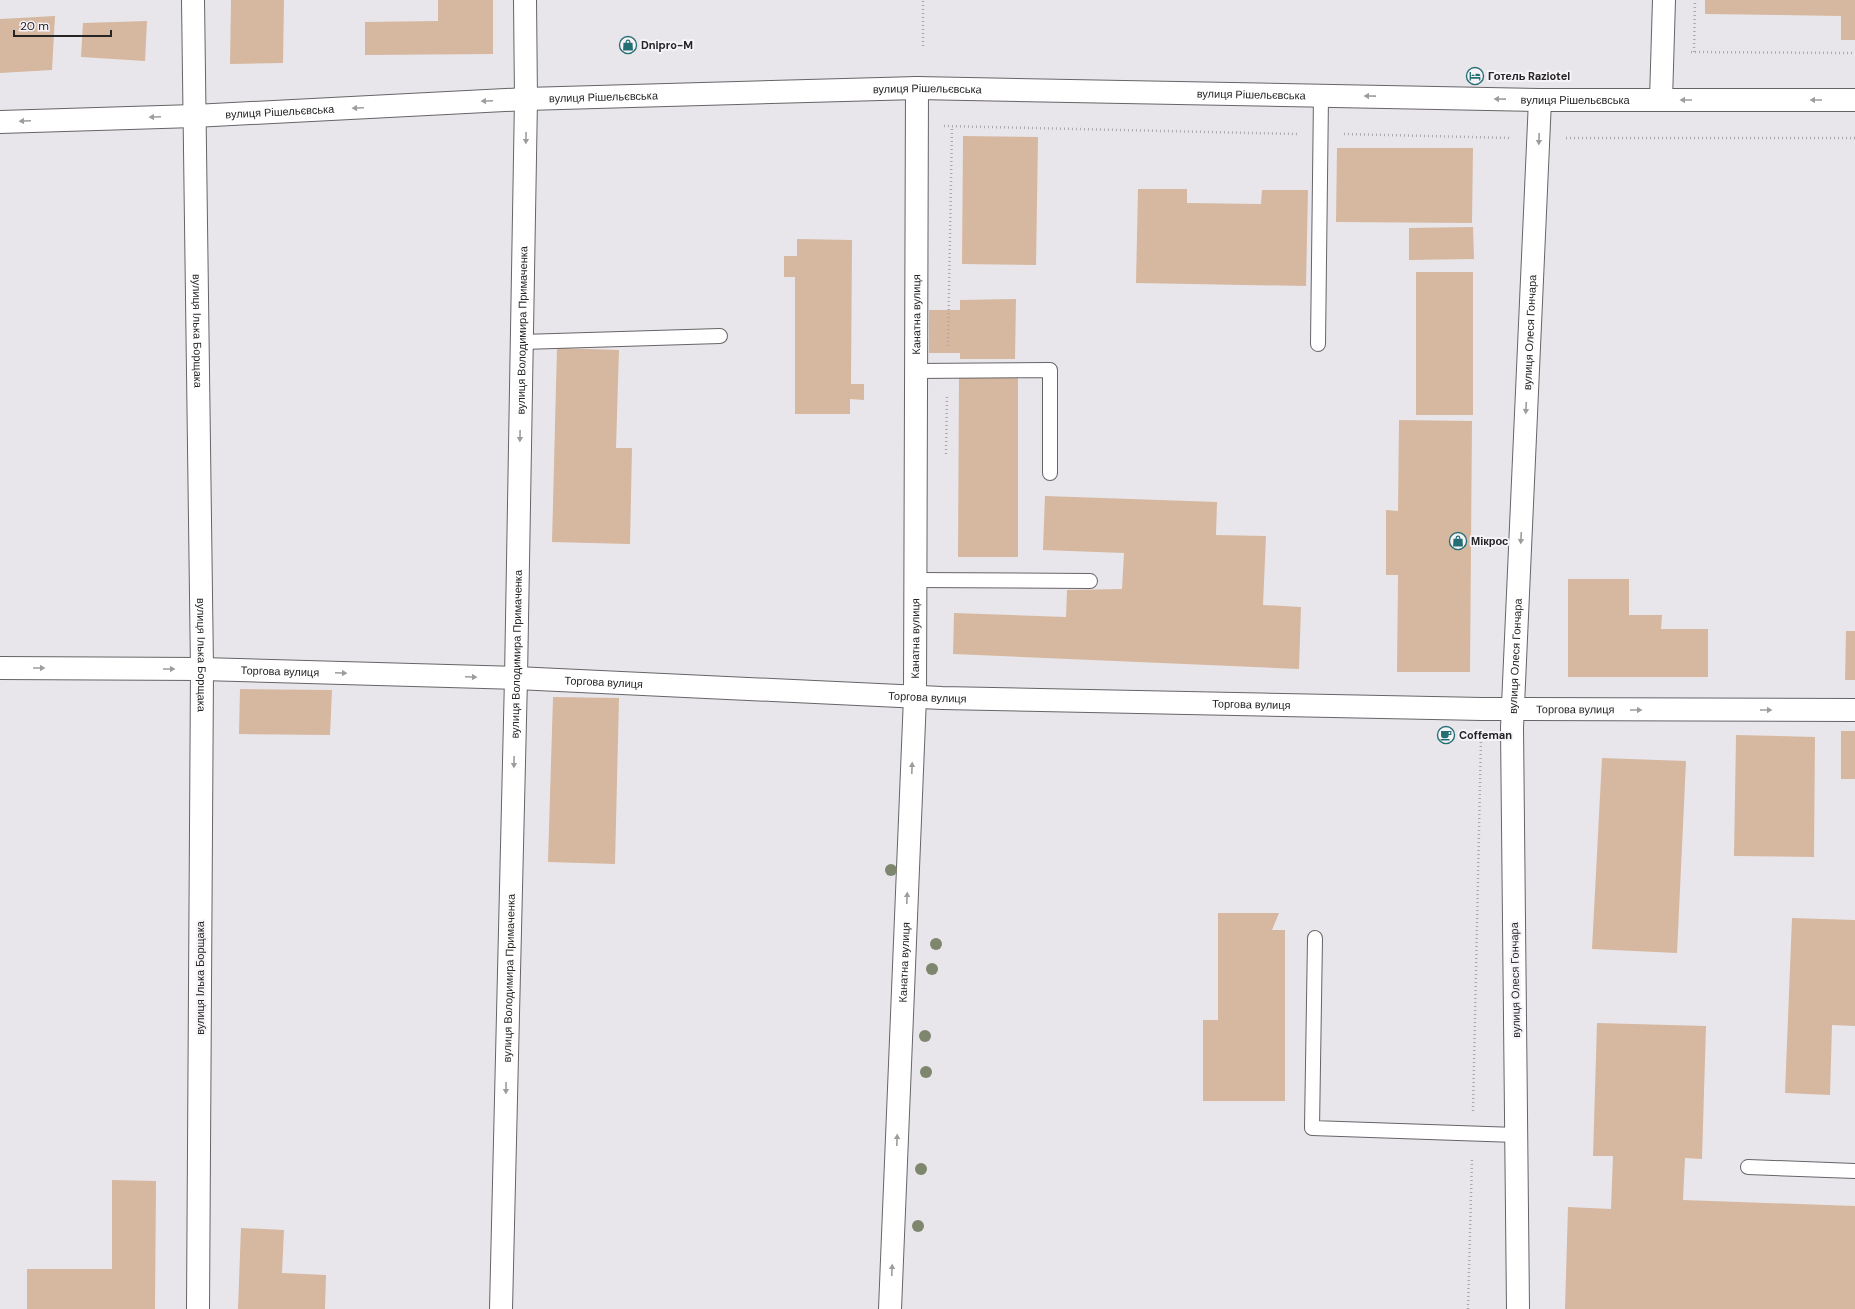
<svg xmlns="http://www.w3.org/2000/svg" width="1855" height="1309" font-family="'DM Sans',sans-serif">
  <style>
    .building { fill: #d5b89f }
    .lines { fill: none; stroke-linecap: round; stroke-linejoin: round }
    .service-casing { stroke: #676468; stroke-width: 16 }
    .minor-casing { stroke: #676468; stroke-width: 24 }
    .path { stroke: #aba8ac; stroke-width: 2.5; stroke-dasharray: 1 3; stroke-linecap: butt }
    .service { stroke: #fff; stroke-width: 14 }
    .minor { stroke: #fff; stroke-width: 22 }
    .tree { fill: #7e876e }
    .oneway { fill: #9d9d9d }
    .labels { text-anchor: middle; dominant-baseline: central; stroke-width: 4; stroke-linejoin: round; paint-order: stroke }
    .poi-label { font-size: 11px; font-weight: bold; fill: #262526; stroke: #f6f3f8; text-anchor: start }
    .street-label { font-size: 11px; fill: #262526; stroke: #f6f3f8 }
  </style>
  <rect width="100%" height="100%" fill="#e9e6eb"/>
  <g class="building">
    <path d="M 231,0 L 284,0 L 283,63 L 230,64 Z"/>
    <path d="M 438,0 L 493,0 L 493,54 L 365,55 L 365,22 L 438,21 Z"/>
    <path d="M 1705,0 L 1855,0 L 1855,40 L 1841,40 L 1841,16 L 1705,14 Z"/>
    <path d="M 55,16 L 52,70 L 0,73 L 0,19 Z"/>
    <path d="M 147,21 L 145,61 L 81,57 L 83,23 Z"/>
    <path d="M 963,136 L 1038,137 L 1036,265 L 962,264 Z"/>
    <path d="M 1337,148 L 1473,148 L 1472,223 L 1336,222 Z"/>
    <path d="M 1138,189 L 1187,189 L 1187,203 L 1261,204 L 1262,190 L 1308,190 L 1306,286 L 1136,283 Z"/>
    <path d="M 1473,227 L 1474,259 L 1409,260 L 1409,228 Z"/>
    <path d="M 797,239 L 852,240 L 851,384 L 864,384 L 864,400 L 850,399 L 850,414 L 795,414 L 795,277 L 784,277 L 784,256 L 797,256 Z"/>
    <rect x="1416" y="272" width="57" height="143"/>
    <path d="M 1016,299 L 1015,359 L 960,359 L 960,353 L 929,353 L 929,310 L 960,310 L 960,300 Z"/>
    <path d="M 557,348 L 619,350 L 616,448 L 632,448 L 630,544 L 552,542 Z"/>
    <path d="M 959,375 L 1018,376 L 1018,557 L 958,557 Z"/>
    <path d="M 1399,420 L 1472,421 L 1470,672 L 1397,672 L 1398,575 L 1386,575 L 1386,510 L 1398,511 Z"/>
    <path d="M 1045,496 L 1217,502 L 1216,535 L 1266,536 L 1263,605 L 1301,607 L 1299,669 L 953,654 L 954,613 L 1066,617 L 1067,590 L 1122,589 L 1124,553 L 1043,550 Z"/>
    <path d="M 1568,579 L 1629,579 L 1629,615 L 1662,615 L 1661,629 L 1708,629 L 1708,677 L 1568,677 Z"/>
    <path d="M 1846,631 L 1855,631 L 1855,680 L 1845,680 Z"/>
    <path d="M 240,689 L 332,690 L 330,735 L 239,734 Z"/>
    <path d="M 553,697 L 619,698 L 615,864 L 548,862 Z"/>
    <rect x="1841" y="731" width="14" height="48"/>
    <path d="M 1736,735 L 1815,737 L 1814,857 L 1734,856 Z"/>
    <path d="M 1602,758 L 1686,761 L 1677,953 L 1592,949 Z"/>
    <path d="M 1218,913 L 1279,913 L 1272,930 L 1285,930 L 1285,1101 L 1203,1101 L 1203,1020 L 1218,1020 Z"/>
    <path d="M 1792,918 L 1855,920 L 1855,1026 L 1832,1025 L 1830,1095 L 1785,1093 Z"/>
    <path d="M 1597,1023 L 1706,1026 L 1702,1159 L 1685,1158 L 1683,1200 L 1855,1206 L 1855,1309 L 1565,1309 L 1568,1207 L 1611,1209 L 1613,1156 L 1593,1156 Z"/>
    <path d="M 112,1180 L 156,1181 L 155,1309 L 27,1309 L 27,1269 L 112,1269 Z"/>
    <path d="M 241,1228 L 284,1230 L 282,1273 L 326,1275 L 325,1309 L 238,1309 Z"/>
  </g>
  <g class="lines">
    <g class="service-casing">
      <g id="service">
        <path d="M 522,342 L 720,336"/>
        <path d="M 1318,344 L 1321,96"/>
        <path d="M 916,371 L 1050,370 L 1050,473"/>
        <path d="M 915,580 L 1090,581"/>
        <path d="M 1315,938 L 1312,1128 L 1516,1135"/>
        <path d="M 1748,1167 L 1855,1171"/>
      </g>
    </g>
    <g class="minor-casing">
      <g id="minor">
        <path id="s1" d="M 193,0 L 202,669 L 198,1309"/>
        <path d="M 1661,100 L 1664,0"/>
        <path id="s2" d="M 0,122 L 194,116 L 526,99 L 917,88 L 1540,100 L 1855,100"/>
        <path id="s3" d="M 0,668 L 202,669 L 516,678 L 942,698 L 1482,709 L 1855,710"/>
        <path id="s4" d="M 501,1309 L 516,678 L 526,99 L 525,0"/>
        <path id="s5" d="M 890,1309 L 915,697 L 917,88"/>
        <path id="s6" d="M 1518,1309 L 1512,728 L 1540,100"/>
      </g>
    </g>
    <g class="path">
      <path d="M 923,46 L 923,0"/>
      <path d="M 1691,52 L 1855,53"/>
      <path d="M 1694,52 L 1695,0"/>
      <path d="M 944,126 L 1297,134"/>
      <path d="M 1344,134 L 1511,138"/>
      <path d="M 1566,138 L 1855,138"/>
      <path d="M 948,346 L 952,127"/>
      <path d="M 946,454 L 947,395"/>
      <path d="M 1473,1111 L 1481,738"/>
      <path d="M 1468,1309 L 1472,1158"/>
    </g>
    <use href="#service" class="service"/>
    <use href="#minor" class="minor"/>
  </g>
  <g class="tree">
    <circle cx="891" cy="870" r="6"/>
    <circle cx="936" cy="944" r="6"/>
    <circle cx="932" cy="969" r="6"/>
    <circle cx="925" cy="1036" r="6"/>
    <circle cx="926" cy="1072" r="6"/>
    <circle cx="921" cy="1169" r="6"/>
    <circle cx="918" cy="1226" r="6"/>
  </g>
  <defs><path id="oneway-solid" d="M-6-.8H1V-3.2L6.5 0L1 3.2V.8H-6Z"/></defs>
  <g class="oneway">
    <use href="#oneway-solid" transform="translate(1370 96) rotate(-179)"/>
    <use href="#oneway-solid" transform="translate(1500 99) rotate(-179)"/>
    <use href="#oneway-solid" transform="translate(1686 100) rotate(-180)"/>
    <use href="#oneway-solid" transform="translate(1816 100) rotate(-180)"/>
    <use href="#oneway-solid" transform="translate(487 101) rotate(177)"/>
    <use href="#oneway-solid" transform="translate(358 108) rotate(177)"/>
    <use href="#oneway-solid" transform="translate(155 117) rotate(178)"/>
    <use href="#oneway-solid" transform="translate(25 121) rotate(178)"/>
    <use href="#oneway-solid" transform="translate(526 138) rotate(91)"/>
    <use href="#oneway-solid" transform="translate(1539 139) rotate(92)"/>
    <use href="#oneway-solid" transform="translate(1526 408) rotate(93)"/>
    <use href="#oneway-solid" transform="translate(520 436) rotate(91)"/>
    <use href="#oneway-solid" transform="translate(1521 538) rotate(93)"/>
    <use href="#oneway-solid" transform="translate(39 668)"/>
    <use href="#oneway-solid" transform="translate(169 669)"/>
    <use href="#oneway-solid" transform="translate(341 673) rotate(2)"/>
    <use href="#oneway-solid" transform="translate(471 677) rotate(2)"/>
    <use href="#oneway-solid" transform="translate(1636 710)"/>
    <use href="#oneway-solid" transform="translate(1766 710)"/>
    <use href="#oneway-solid" transform="translate(514 762) rotate(91)"/>
    <use href="#oneway-solid" transform="translate(912 768) rotate(-88)"/>
    <use href="#oneway-solid" transform="translate(907 898) rotate(-88)"/>
    <use href="#oneway-solid" transform="translate(506 1088) rotate(91)"/>
    <use href="#oneway-solid" transform="translate(897 1140) rotate(-88)"/>
    <use href="#oneway-solid" transform="translate(892 1270) rotate(-88)"/>
  </g>
  <defs>
    <g id="shop-ring" transform="scale(0.9)"><circle r="9.5" fill="#f6f3f8" stroke="#246f73" stroke-width="1.5"/><path d="M-5-2.5h2.3a2.7 3.5 0 0 1 5.4 0H5L5.5 6h-11ZM-1.5-2.5h3a1.5 2.3 0 0 0-3 0Z" fill="#246f73"/></g>
    <g id="hotel-ring" transform="scale(0.9)"><circle r="9.5" fill="#f6f3f8" stroke="#246f73" stroke-width="1.5"/><path d="M-6-4.5h1.5V1H6V5H4.5V3h-9V5H-6ZM-4 0a1.8 1.8 0 1 1 3.6 0ZM.5 0V-2.5h3Q6-2.5 6 0Z" fill="#246f73"/></g>
    <g id="cafe-ring" transform="scale(0.9)"><circle r="9.5" fill="#f6f3f8" stroke="#246f73" stroke-width="1.5"/><path d="M-5.5-4.5H6V0H3Q3 3.5 0 3.5H-2.5Q-5.5 3.5-5.5 0ZM3-3.2v2h1.7v-2ZM-6 4.5H4V6H-6Z" fill="#246f73"/></g>
  </defs>
  <g fill-rule="evenodd">
    <use href="#shop-ring" x="628" y="45"/>
    <use href="#hotel-ring" x="1475" y="76"/>
    <use href="#shop-ring" x="1458" y="541"/>
    <use href="#cafe-ring" x="1446" y="735"/>
  </g>
  <g class="labels">
    <g class="poi-label">
      <text x="641" y="45">Dnipro-M</text>
      <text x="1488" y="76">Готель Raziotel</text>
      <text x="1471" y="541">Мікрос</text>
      <text x="1459" y="735">Coffeman</text>
    </g>
    <g class="street-label">
      <text stroke="none"><textPath href="#s2" startOffset="928">вулиця Рішельєвська</textPath></text>
      <text stroke="none"><textPath href="#s2" startOffset="1252">вулиця Рішельєвська</textPath></text>
      <text stroke="none"><textPath href="#s2" startOffset="604">вулиця Рішельєвська</textPath></text>
      <text stroke="none"><textPath href="#s2" startOffset="1576">вулиця Рішельєвська</textPath></text>
      <text stroke="none"><textPath href="#s2" startOffset="280">вулиця Рішельєвська</textPath></text>
      <text stroke="none"><textPath href="#s5" startOffset="995">Канатна вулиця</textPath></text>
      <text stroke="none"><textPath href="#s1" startOffset="331">вулиця Ілька Борщака</textPath></text>
      <text stroke="none"><textPath href="#s4" startOffset="979">вулиця Володимира Примаченка</textPath></text>
      <text stroke="none"><textPath href="#s6" startOffset="977">вулиця Олеся Гончара</textPath></text>
      <text stroke="none"><textPath href="#s5" startOffset="671">Канатна вулиця</textPath></text>
      <text stroke="none"><textPath href="#s1" startOffset="655">вулиця Ілька Борщака</textPath></text>
      <text stroke="none"><textPath href="#s4" startOffset="655">вулиця Володимира Примаченка</textPath></text>
      <text stroke="none"><textPath href="#s6" startOffset="653">вулиця Олеся Гончара</textPath></text>
      <text stroke="none"><textPath href="#s3" startOffset="280">Торгова вулиця</textPath></text>
      <text stroke="none"><textPath href="#s3" startOffset="604">Торгова вулиця</textPath></text>
      <text stroke="none"><textPath href="#s3" startOffset="928">Торгова вулиця</textPath></text>
      <text stroke="none"><textPath href="#s3" startOffset="1252">Торгова вулиця</textPath></text>
      <text stroke="none"><textPath href="#s3" startOffset="1576">Торгова вулиця</textPath></text>
      <text stroke="none"><textPath href="#s5" startOffset="347">Канатна вулиця</textPath></text>
      <text transform="translate(200 978) rotate(-90)">вулиця Ілька Борщака</text>
      <text stroke="none"><textPath href="#s4" startOffset="331">вулиця Володимира Примаченка</textPath></text>
      <text transform="translate(1515 980) rotate(-91)">вулиця Олеся Гончара</text>
    </g>
  </g>
  <path d="M14 30v6h97v-6" fill="none" stroke="#262526" stroke-width="2"/>
  <text x="20" y="30" font-size="12" fill="#262526" stroke="#f6f3f8" stroke-width="3" paint-order="stroke">20 m</text>
</svg>
